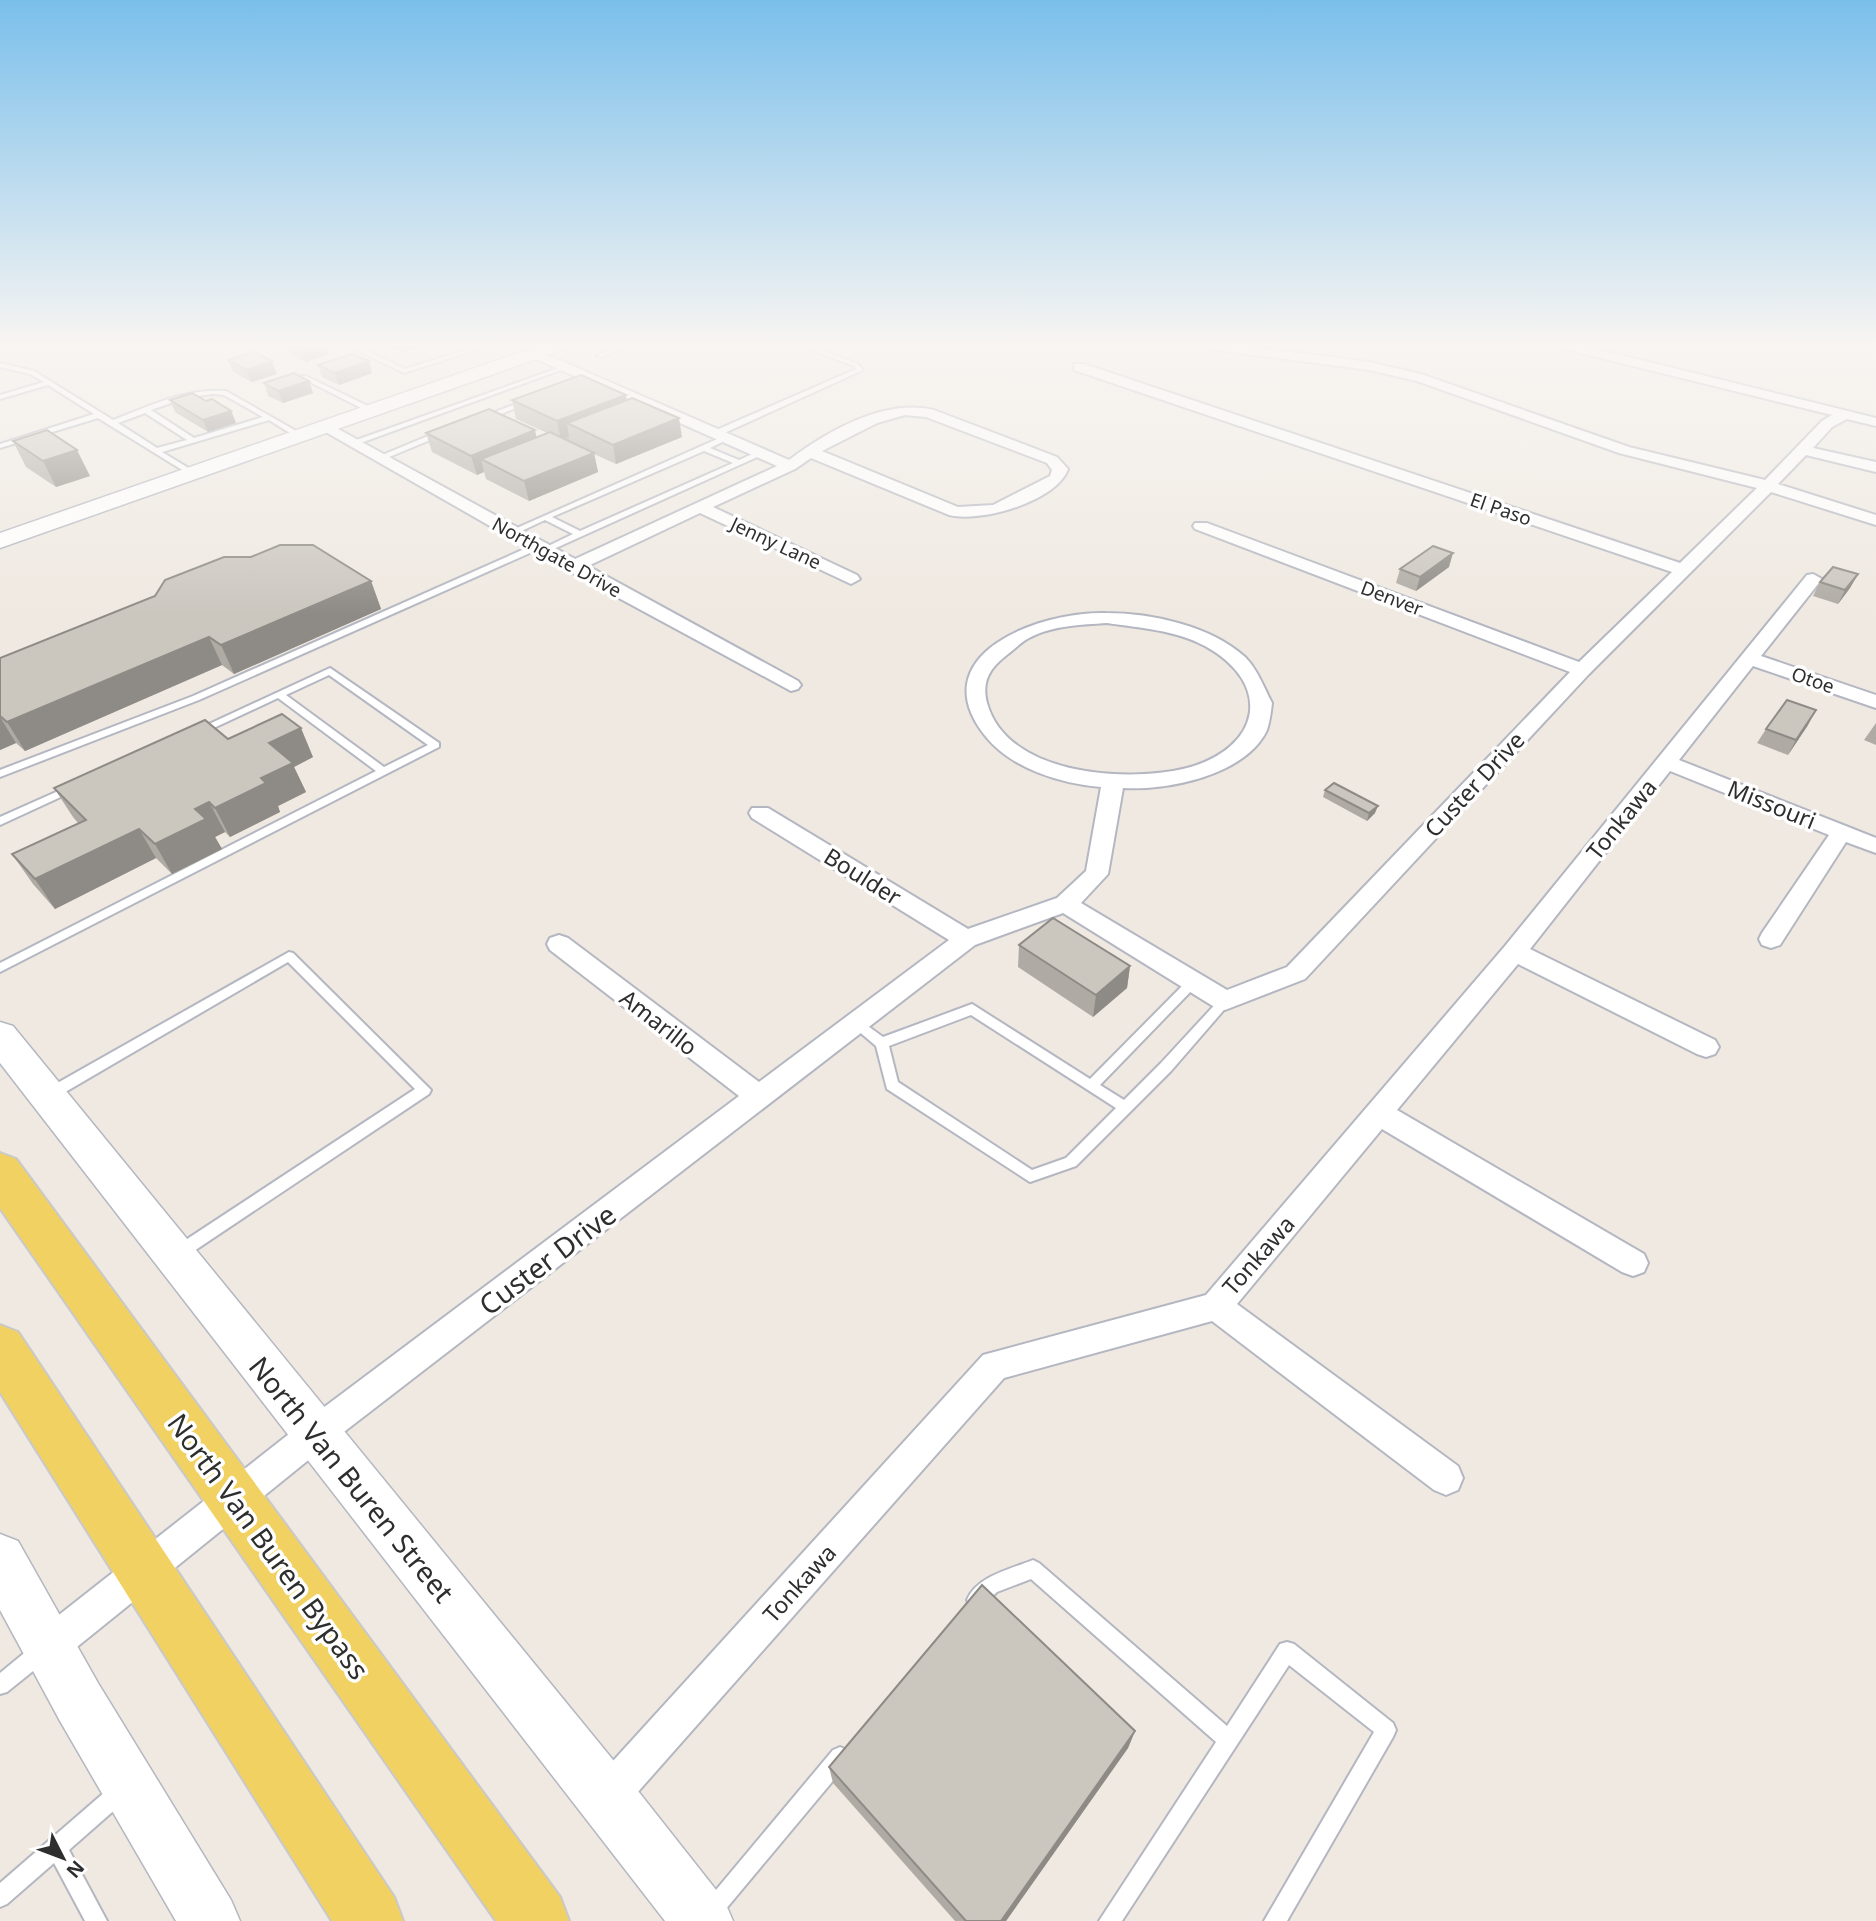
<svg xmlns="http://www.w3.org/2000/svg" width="1876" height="1921" font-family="'Noto Sans',sans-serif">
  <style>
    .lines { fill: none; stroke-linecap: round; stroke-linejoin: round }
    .lane-casing { stroke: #b4b7c1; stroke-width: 4 }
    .street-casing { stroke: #b4b7c1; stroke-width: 4 }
    .secondary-casing { stroke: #b4b7c1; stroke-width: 3 }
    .primary-casing { stroke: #c9c9c9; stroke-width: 4 }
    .lane { fill: #fff; fill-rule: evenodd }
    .street { fill: #fff; fill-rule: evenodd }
    .secondary { fill: #fff; fill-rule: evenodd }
    .primary { fill: #f2d163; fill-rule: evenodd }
    .wall { fill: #afaba4 }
    .shaded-wall { fill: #8e8b86 }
    .building { fill: #cbc7bf; stroke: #8e8b86; stroke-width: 2 }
    .labels { text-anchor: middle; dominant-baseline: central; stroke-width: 7; stroke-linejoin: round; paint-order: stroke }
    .far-street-label { font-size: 19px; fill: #2e2e2e; stroke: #fff }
    .street-label { font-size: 23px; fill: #2e2e2e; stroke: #fff }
    .near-street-label { font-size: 28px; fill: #2e2e2e; stroke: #fff }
  </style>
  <rect width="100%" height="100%" fill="#efe9e1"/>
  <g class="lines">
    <g class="lane-casing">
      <g id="lane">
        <path d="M 349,346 L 357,346 L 405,369 L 478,346 L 487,346 L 404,373 Z"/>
        <path d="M 621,346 L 629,346 L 601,357 L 596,356 Z"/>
        <path d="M 802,346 L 810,346 L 858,364 L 863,370 L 720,435 L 714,435 L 714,431 L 856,369 L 854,366 Z"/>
        <path d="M 0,363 L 34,371 L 113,420 C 150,406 185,388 226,391 L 305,436 L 298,438 L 269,420 L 162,452 L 195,472 L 195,476 L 192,476 L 98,418 L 0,448 L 0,444 L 94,414 L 48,385 L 0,399 L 0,395 L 44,382 L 30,374 L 0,367 ZM 212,394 L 224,395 L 263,417 L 194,438 L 151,410 L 185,398 ZM 145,413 L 187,440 L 157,448 L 118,423 Z"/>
        <path d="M 564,366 L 569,367 L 355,445 L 348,443 Z"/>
        <path d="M 302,376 L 306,376 L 376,410 L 369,412 L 302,378 Z"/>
        <path d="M 529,399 L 531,400 L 531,402 L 486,420 L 479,418 Z"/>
        <path d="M 440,431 L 447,433 L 382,460 L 375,458 Z"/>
        <path d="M 724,436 L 731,438 L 710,448 L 739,460 L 759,451 L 766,453 L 547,552 L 540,550 L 573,534 L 545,520 L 515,534 L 508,532 ZM 704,451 L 733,463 L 580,531 L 552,517 Z"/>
        <path d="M 538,543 L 542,546 L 541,548 L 199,700 L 0,777 L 0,770 L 193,696 Z"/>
        <path d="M 330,668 L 439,743 L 439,747 L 0,972 L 0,963 L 376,771 L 278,698 L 203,733 L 195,733 L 194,731 ZM 329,675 L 428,745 L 384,767 L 286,695 Z"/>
        <path d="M 74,784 L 78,785 L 79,787 L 78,789 L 0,825 L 0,817 Z"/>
        <path d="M 289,952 L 293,953 L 431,1090 L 429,1094 L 185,1257 L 180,1259 L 175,1257 L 173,1252 L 175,1247 L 415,1089 L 288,962 L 55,1098 L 50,1099 L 45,1098 L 43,1094 L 45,1090 Z"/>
        <path d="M 1193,977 L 1199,982 L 1197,985 L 1100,1085 L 1124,1100 L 1161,1063 L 1221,998 L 1229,998 L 1231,1001 L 1229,1004 L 1171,1071 L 1076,1166 L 1030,1182 L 887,1089 L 876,1046 L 850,1024 L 851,1021 L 861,1021 L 883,1037 L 972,1004 L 1090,1079 L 1189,979 ZM 971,1015 L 1116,1108 L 1066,1158 L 1032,1170 L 898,1082 L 889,1046 Z"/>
        <path d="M 1033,1560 L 1039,1563 L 1227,1726 L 1280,1644 L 1287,1642 L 1294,1644 L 1393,1723 L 1396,1730 L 1393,1737 L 1287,1921 L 1264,1921 L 1374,1732 L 1289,1665 L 1122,1921 L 1099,1921 L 1216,1742 L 1031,1579 L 997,1592 L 982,1606 L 976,1609 L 970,1606 L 967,1600 C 977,1576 1011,1569 1033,1560 Z"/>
        <path d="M 41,1643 L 48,1645 L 50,1652 L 48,1659 L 7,1692 L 0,1694 L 0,1673 L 34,1645 Z"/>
        <path d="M 840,1747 L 847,1750 L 850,1757 L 847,1764 L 720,1916 L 713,1920 L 706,1916 L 702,1909 L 706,1902 L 833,1750 Z"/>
        <path d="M 120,1782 L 127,1785 L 130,1792 L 127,1799 L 69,1850 L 107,1921 L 85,1921 L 54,1863 L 7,1904 L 0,1907 L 0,1883 L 113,1785 Z"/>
      </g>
    </g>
    <g class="street-casing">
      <g id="street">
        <path d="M 1210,346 L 1245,346 L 1369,362 L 1421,374 L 1629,447 L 1765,480 L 1822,421 L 1832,415 L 1564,349 L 1562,346 L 1584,346 L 1876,418 L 1876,426 L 1847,419 L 1832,427 L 1813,448 L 1876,462 L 1876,472 L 1806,455 L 1778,484 L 1876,515 L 1876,525 L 1771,492 L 1589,674 L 1305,979 L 1225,1010 L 1216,1008 L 1063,913 L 975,945 L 327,1445 L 62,1659 L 49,1665 L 36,1659 L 30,1646 L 36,1633 L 303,1423 L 739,1096 L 550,950 L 547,944 L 550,938 L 559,935 L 568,938 L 759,1082 L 949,940 L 752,818 L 749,813 L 752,808 L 768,808 L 968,929 L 1057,898 L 1086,871 L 1101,787 C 1062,784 1013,769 987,738 C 918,655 1040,611 1106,613 C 1152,613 1211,626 1245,657 C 1258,670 1264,688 1272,703 C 1271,712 1270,721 1267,730 C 1246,775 1167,791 1123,788 L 1108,874 L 1081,903 L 1227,990 L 1287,967 L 1570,672 L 1195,529 L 1193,526 L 1195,523 L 1207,523 L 1579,662 L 1672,572 L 1074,370 L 1074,364 L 1084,364 L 1680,563 L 1757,488 L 1619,453 L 1417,381 L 1369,370 L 1217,350 ZM 1107,623 C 1140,628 1175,630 1205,646 C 1274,684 1261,748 1187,768 C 1128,783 1007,776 987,703 C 981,680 991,667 1008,654 C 1015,649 1021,642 1029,638 C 1053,625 1081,625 1107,623 Z"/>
        <path d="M 534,349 L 789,460 C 826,432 884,398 934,410 L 1057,457 L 1068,469 C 1057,501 981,523 949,515 L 811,458 L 795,469 L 713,507 L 857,575 L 860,579 L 851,584 L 700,513 L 588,566 L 798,681 L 801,685 L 798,689 L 791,691 L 567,570 L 317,427 L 319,424 L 329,424 L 575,559 L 777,466 L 529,356 L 529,350 ZM 905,415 L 926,417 L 1047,463 L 1052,470 L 1050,476 L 993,505 L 958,507 L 822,451 L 877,423 Z"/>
        <path d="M 1813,574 L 1822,579 L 1761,656 L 1876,695 L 1876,708 L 1753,666 L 1679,760 L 1876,838 L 1876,853 L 1846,842 L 1780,945 L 1771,948 L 1762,945 L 1759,939 L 1762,933 L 1829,835 L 1670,771 L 1530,949 L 1715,1040 L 1719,1047 L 1715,1054 L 1706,1057 L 1697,1054 L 1518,964 L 1397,1110 L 1644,1254 L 1648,1263 L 1644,1272 L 1633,1276 L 1622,1272 L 1382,1129 L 1237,1304 L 1458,1466 L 1463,1478 L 1458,1490 L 1446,1495 L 1434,1490 L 1212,1321 L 1004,1378 L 621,1811 L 607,1817 L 593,1811 L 587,1797 L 593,1783 L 983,1355 L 1206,1295 L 1505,946 L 1807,575 Z"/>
      </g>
    </g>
    <g class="secondary-casing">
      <g id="secondary">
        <path d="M 538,346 L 564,346 L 562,350 L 0,548 L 0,533 Z"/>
        <path d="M 0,1022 L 13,1026 L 627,1777 L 724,1900 L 733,1921 L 665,1921 L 0,1063 Z"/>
        <path d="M 0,1534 L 18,1541 L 98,1683 L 231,1900 L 240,1921 L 176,1921 L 60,1721 L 0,1610 Z"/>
      </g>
    </g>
    <g class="primary-casing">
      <g id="primary">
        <path d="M 0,1153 L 16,1159 L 560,1897 L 569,1921 L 496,1921 L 0,1208 Z"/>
        <path d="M 0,1325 L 18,1332 L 394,1897 L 403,1921 L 332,1921 L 0,1392 Z"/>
      </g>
    </g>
    <use href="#lane" class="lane"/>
    <use href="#street" class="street"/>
    <use href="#secondary" class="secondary"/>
    <use href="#primary" class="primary"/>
  </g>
  <g class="wall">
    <path d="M 288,346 L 326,346 L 329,354 L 306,362 L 291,355 Z"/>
    <path d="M 389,346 L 423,346 L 402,352 Z"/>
    <path d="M 228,360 L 277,374 L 252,382 L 233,372 Z"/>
    <path d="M 318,365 L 372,373 L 339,385 L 322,377 Z"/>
    <path d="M 309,381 L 313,393 L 283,403 L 268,396 L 264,383 Z"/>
    <path d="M 170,400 L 206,401 L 231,411 L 236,423 L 208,432 L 175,412 Z"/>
    <path d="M 512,400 L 627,400 L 682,437 L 616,464 L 594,454 L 598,472 L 529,501 L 486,479 L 484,472 L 477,475 L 432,452 L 426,433 L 536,437 L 547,433 L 516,419 Z"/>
    <path d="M 13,441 L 90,476 L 56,487 L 26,467 Z"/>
    <path d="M 251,557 L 371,581 L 381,609 L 234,674 L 222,665 L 25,751 L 16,743 L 0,750 L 0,658 Z"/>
    <path d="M 1449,567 L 1416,591 L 1396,583 L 1400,569 Z"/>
    <path d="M 1858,574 L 1850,588 L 1838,604 L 1813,596 L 1820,582 Z"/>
    <path d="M 1876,723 L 1876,745 L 1864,740 Z"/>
    <path d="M 1808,725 L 1788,755 L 1757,743 L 1766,729 Z"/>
    <path d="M 228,739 L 313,757 L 294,767 L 306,792 L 278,806 L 280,812 L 230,837 L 225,832 L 215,837 L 222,849 L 172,874 L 156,858 L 55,909 L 33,884 L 12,854 L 78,823 L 73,817 L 54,788 Z"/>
    <path d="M 1325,790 L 1375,813 L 1367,821 L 1323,797 Z"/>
    <path d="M 1019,945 L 1130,966 L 1127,988 L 1093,1017 L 1018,967 Z"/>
    <path d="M 1135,1731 L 1128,1748 L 1006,1921 L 955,1921 L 833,1783 L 829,1767 Z"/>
  </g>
  <g class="shaded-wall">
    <path d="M 314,346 L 326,346 L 329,354 L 306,362 L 302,350 Z"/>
    <path d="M 400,346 L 423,346 L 402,352 Z"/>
    <path d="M 272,361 L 277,374 L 252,382 L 247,370 Z"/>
    <path d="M 369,361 L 372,373 L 339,385 L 335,373 Z"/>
    <path d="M 309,381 L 313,393 L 283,403 L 278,391 Z"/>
    <path d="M 626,395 L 629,413 L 567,423 L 569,437 L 561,440 L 557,421 Z"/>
    <path d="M 231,411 L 236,423 L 208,432 L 203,420 Z"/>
    <path d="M 679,418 L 682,437 L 616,464 L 613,445 Z"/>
    <path d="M 535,430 L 539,450 L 481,459 L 484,472 L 477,475 L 471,456 Z"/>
    <path d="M 77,450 L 90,476 L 56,487 L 43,461 Z"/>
    <path d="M 594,453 L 598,472 L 529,501 L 524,481 Z"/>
    <path d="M 1453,553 L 1449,567 L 1416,591 L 1420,577 Z"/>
    <path d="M 1858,574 L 1850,588 L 1838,604 L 1845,590 Z"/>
    <path d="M 371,581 L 381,609 L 234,674 L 221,645 Z"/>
    <path d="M 209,637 L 222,665 L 25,751 L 7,722 Z"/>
    <path d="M 1816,710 L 1808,725 L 1788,755 L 1796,740 Z"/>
    <path d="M 0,717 L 16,743 L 0,750 Z"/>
    <path d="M 301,728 L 313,757 L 294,767 L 306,792 L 278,806 L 280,812 L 230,837 L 215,808 L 261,778 L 269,743 Z"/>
    <path d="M 209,802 L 225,832 L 215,837 L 222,849 L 172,874 L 155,844 L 195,809 Z"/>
    <path d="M 1378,806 L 1375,813 L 1367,821 L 1369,813 Z"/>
    <path d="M 139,829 L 156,858 L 55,909 L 35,879 Z"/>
    <path d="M 1130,966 L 1127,988 L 1093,1017 L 1096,995 Z"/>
    <path d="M 1135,1731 L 1128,1748 L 1006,1921 L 1001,1921 Z"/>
  </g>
  <g class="building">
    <path d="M 293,346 L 314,346 L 302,350 Z"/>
    <path d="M 254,352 L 272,361 L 247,370 L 228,360 Z"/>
    <path d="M 352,354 L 369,361 L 335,373 L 318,365 Z"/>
    <path d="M 294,373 L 309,381 L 278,391 L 264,383 Z"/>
    <path d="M 581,375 L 626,395 L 557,421 L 512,400 Z"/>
    <path d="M 192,393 L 206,401 L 212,399 L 231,411 L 203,420 L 170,400 Z"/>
    <path d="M 632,398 L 679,418 L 613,445 L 567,423 Z"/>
    <path d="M 489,409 L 535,430 L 471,456 L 426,433 Z"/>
    <path d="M 47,430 L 77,450 L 43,461 L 13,441 Z"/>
    <path d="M 550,432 L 594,453 L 524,481 L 481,459 Z"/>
    <path d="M 280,545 L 313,545 L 371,581 L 221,645 L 209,637 L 7,722 L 0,716 L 0,658 L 155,596 L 165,580 L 224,557 L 251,557 Z"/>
    <path d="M 1433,546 L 1453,553 L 1420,577 L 1400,569 Z"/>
    <path d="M 1833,567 L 1858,574 L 1845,590 L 1820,582 Z"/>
    <path d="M 1787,700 L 1816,710 L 1796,740 L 1766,729 Z"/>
    <path d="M 282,714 L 301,728 L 269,743 L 293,763 L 261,778 L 266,783 L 215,808 L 209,802 L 195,809 L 206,819 L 155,844 L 139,829 L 35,879 L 12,854 L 86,820 L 54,788 L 205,720 L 228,739 Z"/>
    <path d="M 1334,783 L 1378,806 L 1369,813 L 1325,790 Z"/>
    <path d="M 1053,918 L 1130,966 L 1096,995 L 1019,945 Z"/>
    <path d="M 982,1585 L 1135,1731 L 1001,1921 L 966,1921 L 829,1767 Z"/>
  </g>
  <linearGradient id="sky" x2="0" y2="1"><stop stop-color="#7abfeb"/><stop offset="0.56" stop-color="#f8f5f2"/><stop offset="1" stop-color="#f8f5f2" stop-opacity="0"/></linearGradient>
  <rect width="1876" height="615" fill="url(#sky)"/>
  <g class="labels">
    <g class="far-street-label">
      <text transform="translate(1501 509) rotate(19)">El Paso</text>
      <text transform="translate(776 543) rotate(25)">Jenny Lane</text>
      <text transform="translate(557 557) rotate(29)">Northgate Drive</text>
      <text transform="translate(1392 598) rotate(21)">Denver</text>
      <text transform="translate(1813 680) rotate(19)">Otoe</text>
    </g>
    <g class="street-label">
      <text transform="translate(1474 784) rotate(-47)">Custer Drive</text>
      <text transform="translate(1772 804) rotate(22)">Missouri</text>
      <text transform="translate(1621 819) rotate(-51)">Tonkawa</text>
      <text transform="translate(863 876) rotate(32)">Boulder</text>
      <text transform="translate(659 1022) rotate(38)">Amarillo</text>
      <text transform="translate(1258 1255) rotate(-49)">Tonkawa</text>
      <text transform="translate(799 1583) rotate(-48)">Tonkawa</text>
    </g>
    <g class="near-street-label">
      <text transform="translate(547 1259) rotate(-37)">Custer Drive</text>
      <text transform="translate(352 1479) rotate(51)">North Van Buren Street</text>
      <text transform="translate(269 1546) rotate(54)">North Van Buren Bypass</text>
    </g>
  </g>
  <g transform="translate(63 1858) rotate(132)" stroke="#ffffff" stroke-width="5" paint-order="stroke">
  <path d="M0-5L12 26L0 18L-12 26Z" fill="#2e2e2e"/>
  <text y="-10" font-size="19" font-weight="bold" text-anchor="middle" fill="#2e2e2e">N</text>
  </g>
</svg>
